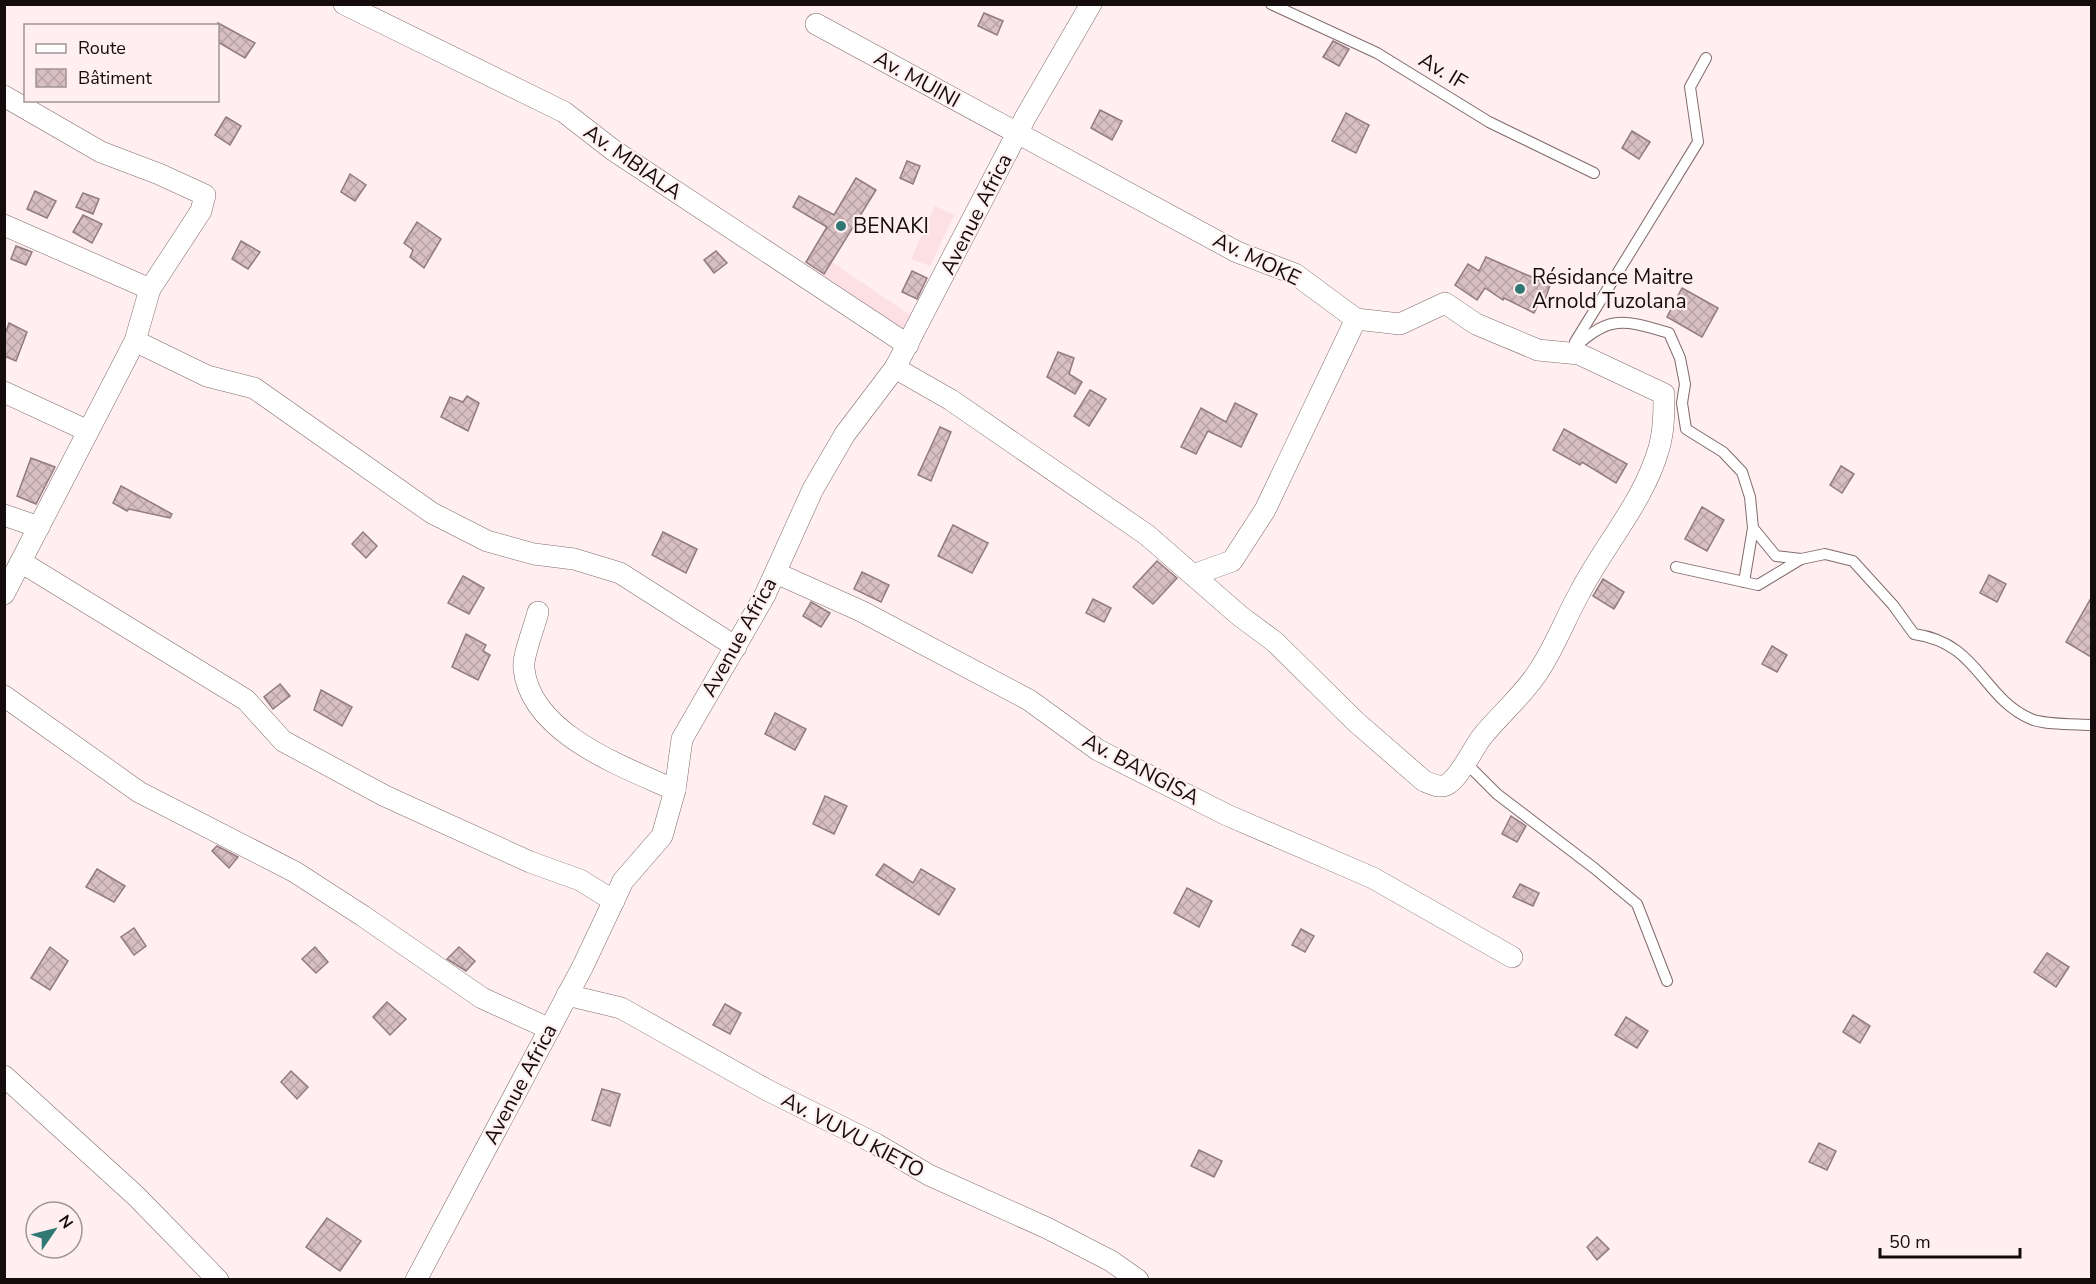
<svg xmlns="http://www.w3.org/2000/svg" width="2096" height="1284" font-family="'Nunito Sans',sans-serif">
  <style>
    .built { fill: #fce0e3 }
    .building { fill: url(#building-cross-hatch); stroke: #927b7e; stroke-width: 1.5 }
    .lines { fill: none; stroke-linecap: round; stroke-linejoin: round }
    .lane-casing { stroke: #806a6c; stroke-width: 12 }
    .street-casing { stroke: #806a6c; stroke-width: 22 }
    .lane { stroke: #fff; stroke-width: 10 }
    .street { stroke: #fff; stroke-width: 21 }
    .poi-dot { fill: #307874; stroke: #ffeff1; stroke-width: 2 }
    .labels { text-anchor: middle; dominant-baseline: central; stroke-width: 4.5; stroke-linejoin: round; paint-order: stroke }
    .street-label { font-size: 21px; fill: #140c0d; stroke: #ffeff1 }
    .poi-label { font-size: 21px; fill: #140c0d; stroke: #ffeff1; text-anchor: start }
  </style>
  <defs>
    <pattern id="building-cross-hatch" width="8" height="8" patternUnits="userSpaceOnUse" patternTransform="scale(1.5)"><rect width="8" height="8" fill="#d8bfc2"/><path d="M0 0l8 8M0 8l8-8" fill="none" stroke="#b8a3a6"/></pattern>
  </defs>
  <rect width="100%" height="100%" fill="#ffeff1"/>
  <g class="built">
    <path d="M 935,206 L 954,215 L 930,266 L 911,259 Z"/>
    <path d="M 832,262 L 910,315 L 901,332 L 823,277 Z"/>
  </g>
  <g class="building">
    <path d="M 984,13 L 1003,21 L 997,35 L 978,26 Z"/>
    <path d="M 218,23 L 255,43 L 245,58 L 218,42 Z"/>
    <path d="M 1333,41 L 1349,49 L 1339,66 L 1323,57 Z"/>
    <path d="M 1100,110 L 1122,121 L 1112,140 L 1091,128 Z"/>
    <path d="M 1346,113 L 1369,125 L 1356,153 L 1332,141 Z"/>
    <path d="M 226,117 L 241,126 L 230,145 L 215,135 Z"/>
    <path d="M 1632,131 L 1650,142 L 1639,159 L 1622,148 Z"/>
    <path d="M 907,161 L 920,166 L 913,184 L 900,178 Z"/>
    <path d="M 350,174 L 366,185 L 355,201 L 341,192 Z"/>
    <path d="M 856,178 L 876,190 L 824,274 L 806,262 L 827,227 L 793,207 L 799,196 L 834,215 Z"/>
    <path d="M 35,191 L 56,201 L 47,218 L 27,209 Z"/>
    <path d="M 83,193 L 99,199 L 93,214 L 76,207 Z"/>
    <path d="M 83,215 L 102,224 L 92,243 L 73,232 Z"/>
    <path d="M 417,222 L 441,239 L 424,268 L 410,257 L 413,250 L 404,243 Z"/>
    <path d="M 241,241 L 260,252 L 248,269 L 232,259 Z"/>
    <path d="M 16,246 L 32,252 L 26,265 L 11,259 Z"/>
    <path d="M 716,251 L 727,263 L 714,273 L 704,260 Z"/>
    <path d="M 1486,257 L 1550,285 L 1544,303 L 1540,301 L 1534,313 L 1504,298 L 1503,300 L 1485,288 L 1477,300 L 1455,285 L 1468,264 L 1479,271 Z"/>
    <path d="M 912,271 L 927,278 L 917,299 L 902,292 Z"/>
    <path d="M 1682,288 L 1718,308 L 1702,337 L 1667,317 Z"/>
    <path d="M 9,323 L 27,332 L 16,361 L 4,356 L 4,337 Z"/>
    <path d="M 1058,352 L 1074,358 L 1069,374 L 1082,382 L 1075,394 L 1047,377 Z"/>
    <path d="M 1090,390 L 1106,399 L 1089,426 L 1074,416 Z"/>
    <path d="M 467,396 L 479,403 L 468,431 L 441,417 L 450,397 L 463,402 Z"/>
    <path d="M 1235,403 L 1257,414 L 1241,447 L 1208,431 L 1196,454 L 1181,447 L 1201,408 L 1226,422 Z"/>
    <path d="M 940,427 L 951,432 L 931,481 L 918,475 Z"/>
    <path d="M 1564,429 L 1627,464 L 1616,483 L 1582,462 L 1580,465 L 1553,450 Z"/>
    <path d="M 31,458 L 55,467 L 36,504 L 17,496 Z"/>
    <path d="M 1841,466 L 1854,474 L 1842,493 L 1830,485 Z"/>
    <path d="M 121,486 L 172,514 L 170,518 L 129,509 L 127,511 L 113,503 Z"/>
    <path d="M 1702,507 L 1724,520 L 1707,551 L 1685,539 Z"/>
    <path d="M 953,525 L 988,543 L 972,573 L 938,556 Z"/>
    <path d="M 363,532 L 377,546 L 366,558 L 352,544 Z"/>
    <path d="M 663,532 L 697,549 L 686,573 L 652,555 Z"/>
    <path d="M 1157,561 L 1177,578 L 1153,604 L 1133,587 Z"/>
    <path d="M 862,572 L 889,585 L 881,602 L 854,589 Z"/>
    <path d="M 1989,575 L 2006,584 L 1997,602 L 1980,593 Z"/>
    <path d="M 463,576 L 484,588 L 469,614 L 448,603 Z"/>
    <path d="M 1603,579 L 1624,592 L 1614,609 L 1593,596 Z"/>
    <path d="M 2091,598 L 2091,657 L 2066,642 Z"/>
    <path d="M 1093,599 L 1111,608 L 1104,622 L 1086,613 Z"/>
    <path d="M 811,602 L 830,613 L 821,627 L 803,616 Z"/>
    <path d="M 466,634 L 486,645 L 483,651 L 490,655 L 478,680 L 452,667 Z"/>
    <path d="M 1772,646 L 1787,655 L 1777,672 L 1762,664 Z"/>
    <path d="M 280,684 L 290,696 L 273,709 L 264,697 Z"/>
    <path d="M 321,690 L 352,707 L 342,726 L 314,710 Z"/>
    <path d="M 775,713 L 806,729 L 795,750 L 765,734 Z"/>
    <path d="M 825,796 L 847,806 L 834,834 L 813,824 Z"/>
    <path d="M 1511,816 L 1526,826 L 1517,842 L 1502,834 Z"/>
    <path d="M 217,846 L 238,857 L 229,868 L 212,851 Z"/>
    <path d="M 884,864 L 913,883 L 921,869 L 955,889 L 939,915 L 876,875 Z"/>
    <path d="M 97,869 L 125,886 L 114,902 L 86,887 Z"/>
    <path d="M 1520,884 L 1539,893 L 1533,906 L 1513,897 Z"/>
    <path d="M 1187,888 L 1212,901 L 1199,927 L 1174,913 Z"/>
    <path d="M 134,928 L 146,946 L 134,955 L 121,937 Z"/>
    <path d="M 1301,929 L 1314,936 L 1305,952 L 1292,945 Z"/>
    <path d="M 50,947 L 68,961 L 50,990 L 31,978 Z"/>
    <path d="M 315,947 L 328,962 L 316,973 L 302,959 Z"/>
    <path d="M 459,947 L 475,961 L 466,971 L 447,959 Z"/>
    <path d="M 2047,953 L 2069,967 L 2056,987 L 2034,972 Z"/>
    <path d="M 387,1002 L 406,1019 L 390,1035 L 373,1017 Z"/>
    <path d="M 725,1004 L 741,1013 L 730,1034 L 713,1025 Z"/>
    <path d="M 1853,1015 L 1870,1026 L 1860,1043 L 1843,1032 Z"/>
    <path d="M 1626,1017 L 1648,1031 L 1637,1048 L 1615,1035 Z"/>
    <path d="M 291,1071 L 308,1087 L 297,1099 L 281,1082 Z"/>
    <path d="M 602,1089 L 620,1094 L 610,1126 L 592,1120 Z"/>
    <path d="M 1819,1143 L 1836,1151 L 1827,1170 L 1809,1162 Z"/>
    <path d="M 1199,1150 L 1222,1161 L 1214,1177 L 1191,1166 Z"/>
    <path d="M 327,1218 L 361,1241 L 340,1271 L 306,1247 Z"/>
    <path d="M 1597,1237 L 1609,1249 L 1597,1260 L 1587,1247 Z"/>
  </g>
  <g class="lines">
    <g class="lane-casing">
      <g id="lane">
        <path d="M 1271,4 L 1377,53 L 1489,122 L 1594,173"/>
        <path d="M 1575,342 L 1698,142 L 1690,87 L 1706,58"/>
        <path d="M 1568,353 C 1608,317 1617,317 1669,333 L 1680,358 L 1685,384 L 1682,403 L 1686,429 L 1723,452 L 1742,472 L 1750,497 L 1753,528 L 1776,556 L 1801,559 L 1825,554 L 1853,561 L 1893,605 L 1914,634 C 1979,643 1981,697 2031,719 C 2045,725 2076,724 2092,725"/>
        <path d="M 1676,567 L 1758,585 L 1801,559"/>
        <path d="M 1744,582 L 1753,528"/>
        <path d="M 1465,762 L 1497,794 L 1594,868 L 1637,904 L 1667,981"/>
      </g>
    </g>
    <g class="street-casing">
      <g id="street">
        <path d="M 344,4 L 564,112 L 613,150 L 908,345"/>
        <path d="M 816,24 L 1237,252 L 1295,274 L 1356,319 L 1400,324 L 1445,303 L 1476,324 L 1538,350 L 1579,354 L 1664,394 C 1664,412 1664,430 1659,448 C 1644,501 1605,544 1580,592 C 1566,617 1556,644 1540,669 C 1524,695 1500,714 1481,738 C 1473,749 1458,780 1446,785 C 1439,788 1431,784 1424,781 L 1355,721 L 1275,642 L 1240,616 L 1147,535 L 951,400 L 895,368"/>
        <path d="M 4,96 L 101,152 L 159,174 L 205,195 L 201,211 L 150,289 L 135,341 L 4,594"/>
        <path d="M 4,225 L 150,289"/>
        <path d="M 135,341 L 207,376 L 254,388 L 432,513 L 487,541 L 534,554 L 574,559 L 620,573 L 736,647"/>
        <path d="M 4,392 L 88,431"/>
        <path d="M 4,515 L 39,527"/>
        <path d="M 21,562 L 246,700 L 283,741 L 385,796 L 530,862 L 580,880 L 614,901"/>
        <path d="M 776,573 L 861,611 L 1029,700 L 1098,750 L 1227,815 L 1373,878 L 1512,957"/>
        <path d="M 1193,575 L 1232,561 L 1265,510 L 1356,319"/>
        <path d="M 538,612 C 535,626 522,656 524,669 C 531,734 624,767 675,790"/>
        <path d="M 4,696 L 139,792 L 295,872 L 363,916 L 482,998 L 550,1029"/>
        <path d="M 567,995 L 621,1008 L 767,1090 L 876,1144 L 929,1175 L 1047,1228 L 1111,1261 L 1138,1280"/>
        <path d="M 4,1076 L 136,1196 L 218,1280"/>
        <path d="M 416,1280 L 583,966 L 623,881 L 662,836 L 675,790 L 682,739 L 765,595 L 813,489 L 845,434 L 895,368 L 1025,118 L 1091,4"/>
      </g>
    </g>
    <use href="#lane" class="lane"/>
    <use href="#street" class="street"/>
  </g>
  <g class="poi-dot">
    <circle cx="841" cy="226" r="6"/>
    <circle cx="1520" cy="289" r="6"/>
  </g>
  <g class="labels">
    <g class="street-label">
      <text transform="translate(1443 71) rotate(31)">Av. IF</text>
      <text transform="translate(917 79) rotate(29)">Av. MUINI</text>
      <text transform="translate(633 162) rotate(35)">Av. MBIALA</text>
      <text transform="translate(976 214) rotate(-63)">Avenue Africa</text>
      <text transform="translate(1257 259) rotate(26)">Av. MOKE</text>
      <text transform="translate(739 637) rotate(-61)">Avenue Africa</text>
      <text transform="translate(1141 769) rotate(28)">Av. BANGISA</text>
      <text transform="translate(520 1084) rotate(-62)">Avenue Africa</text>
      <text transform="translate(853 1135) rotate(28)">Av. VUVU KIETO</text>
    </g>
    <g class="poi-label">
      <text x="853" y="226">BENAKI</text>
      <text x="1532" y="277">Résidance Maitre<tspan x="1532" dy="24">Arnold Tuzolana</tspan></text>
    </g>
  </g>
  <rect width="2096" height="1284" fill="none" stroke="#140c0d" stroke-width="12"/>
  <rect x="24" y="24" width="195" height="78" fill="#ffeff1" stroke="#a19496" stroke-width="1.5"/>
  <rect x="36" y="44" width="30" height="9" fill="#ffffff" stroke="#a19496" stroke-width="1.5"/>
  <text x="78" y="54" font-size="18" fill="#140c0d">Route</text>
  <rect x="36" y="69" width="30" height="18" fill="url(#building-cross-hatch)" stroke="#a19496" stroke-width="1.5"/>
  <text x="78" y="84" font-size="18" fill="#140c0d">Bâtiment</text>
  <g transform="translate(54 1230) rotate(55)"><circle r="28" fill="#ffeff1" stroke="#a19496" stroke-width="1.5"/>
  <path d="M0-4.5L10 22L0 15L-10 22Z" fill="#307874"/>
  <text y="-9" font-size="16" font-weight="bold" text-anchor="middle" fill="#140c0d">N</text>
  </g>
  <path d="M1880 1248v9h140v-9" fill="none" stroke="#140c0d" stroke-width="3"/>
  <text x="1889" y="1248" font-size="18" fill="#140c0d" stroke="#ffeff1" stroke-width="4.5" paint-order="stroke">50 m</text>
</svg>
